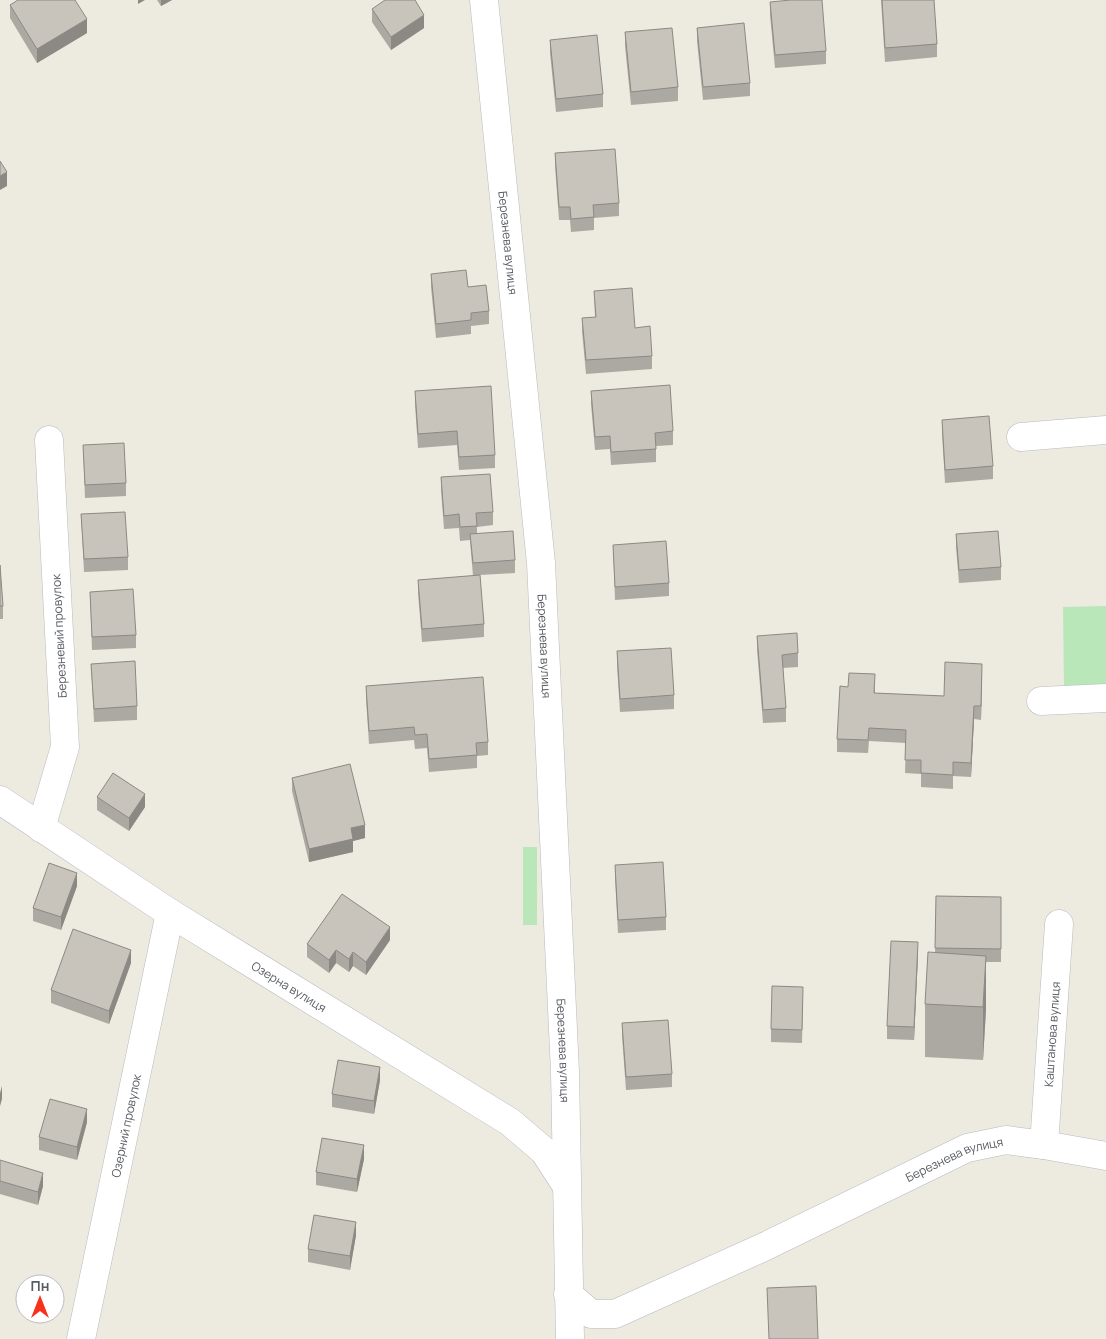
<svg xmlns="http://www.w3.org/2000/svg" width="1106" height="1339" font-family="Manrope,sans-serif">
  <style>
    .green { fill: #b9e7ba }
    .lines { fill: none; stroke-linecap: round; stroke-linejoin: round }
    .minor-casing { stroke: #b8bac0; stroke-width: 29 }
    .minor { stroke: #fff; stroke-width: 28 }
    .wall { fill: #aca9a2 }
    .shaded-wall { fill: #8c8984 }
    .building { fill: #c8c4bc; stroke: #8c8984 }
    .labels { text-anchor: middle; dominant-baseline: central; stroke-width: 5; stroke-linejoin: round; paint-order: stroke }
    .street-label { font-size: 12px; fill: #585c62; stroke: #fff }
  </style>
  <rect width="100%" height="100%" fill="#edeadf"/>
  <g class="green">
    <path d="M 1106,606 L 1106,687 L 1064,688 L 1063,607 Z"/>
    <rect x="523" y="847" width="14" height="78"/>
  </g>
  <g class="lines">
    <g class="minor-casing">
      <g id="minor">
        <path id="s1" d="M 484,0 L 541,563 L 565,1072 L 570,1339"/>
        <path d="M 1021,437 L 1106,430"/>
        <path d="M 1041,701 L 1106,698"/>
        <path id="s2" d="M 0,800 L 170,913 L 510,1122 L 544,1151 L 566,1185"/>
        <path d="M 41,828 L 65,747 L 49,440"/>
        <path id="s3" d="M 1044,1145 L 1059,924"/>
        <path id="s4" d="M 568,1294 L 591,1314 L 615,1314 L 766,1246 L 967,1148 L 1006,1140 L 1044,1145 L 1106,1156"/>
        <path id="s5" d="M 81,1339 L 170,913"/>
      </g>
    </g>
    <use href="#minor" class="minor"/>
  </g>
  <g class="wall">
    <path d="M 157,0 L 172,0 L 161,6 Z"/>
    <path d="M 881,0 L 934,0 L 937,44 L 937,57 L 885,62 Z"/>
    <path d="M 770,2 L 826,51 L 826,64 L 775,68 L 770,15 Z"/>
    <path d="M 10,5 L 87,33 L 37,63 L 10,18 Z"/>
    <path d="M 372,9 L 424,28 L 391,50 L 372,22 Z"/>
    <path d="M 697,28 L 750,83 L 750,96 L 703,100 L 697,41 Z"/>
    <path d="M 625,32 L 678,87 L 678,101 L 631,105 L 625,46 Z"/>
    <path d="M 550,40 L 603,94 L 603,107 L 556,112 L 550,53 Z"/>
    <path d="M 555,153 L 619,203 L 619,216 L 594,218 L 594,230 L 571,232 L 570,220 L 559,220 L 555,166 Z"/>
    <path d="M 431,274 L 468,287 L 489,311 L 489,324 L 471,326 L 471,334 L 436,338 L 431,287 Z"/>
    <path d="M 594,291 L 635,328 L 652,356 L 652,369 L 586,374 L 582,331 L 582,318 L 595,317 Z"/>
    <path d="M 415,391 L 495,455 L 495,468 L 459,470 L 457,445 L 418,448 L 415,405 Z"/>
    <path d="M 591,391 L 673,431 L 673,445 L 656,446 L 656,462 L 611,465 L 610,449 L 595,450 L 591,404 Z"/>
    <path d="M 942,420 L 993,466 L 993,479 L 945,483 L 942,433 Z"/>
    <path d="M 83,445 L 126,483 L 126,496 L 85,498 Z"/>
    <path d="M 441,477 L 493,512 L 493,525 L 477,527 L 477,533 L 515,560 L 515,573 L 480,575 L 484,624 L 484,637 L 422,642 L 418,593 L 418,580 L 473,576 L 470,540 L 460,541 L 459,528 L 444,529 L 441,490 Z"/>
    <path d="M 81,514 L 128,557 L 128,570 L 84,572 Z"/>
    <path d="M 956,534 L 1001,567 L 1001,580 L 959,583 L 956,547 Z"/>
    <path d="M 613,545 L 669,583 L 669,596 L 615,600 Z"/>
    <path d="M 0,565 L 3,606 L 3,619 L 0,619 Z"/>
    <path d="M 90,592 L 136,635 L 136,648 L 92,650 Z"/>
    <path d="M 757,636 L 798,653 L 798,667 L 783,668 L 786,708 L 786,722 L 763,723 L 757,649 Z"/>
    <path d="M 617,651 L 674,695 L 674,709 L 620,712 L 617,665 Z"/>
    <path d="M 91,664 L 137,706 L 137,720 L 94,722 Z"/>
    <path d="M 982,677 L 981,720 L 974,719 L 971,777 L 953,776 L 953,789 L 921,787 L 921,774 L 905,773 L 906,743 L 869,741 L 868,753 L 837,752 L 837,739 L 848,687 L 875,687 L 875,693 L 944,696 Z"/>
    <path d="M 366,686 L 488,742 L 488,755 L 477,756 L 477,768 L 429,772 L 427,748 L 415,749 L 414,740 L 369,744 L 366,699 Z"/>
    <path d="M 292,778 L 365,838 L 353,841 L 353,852 L 309,862 L 292,791 Z"/>
    <path d="M 97,797 L 145,807 L 129,831 L 97,810 Z"/>
    <path d="M 615,865 L 666,917 L 666,930 L 618,933 L 615,878 Z"/>
    <path d="M 77,886 L 61,930 L 33,921 L 33,908 Z"/>
    <path d="M 936,896 L 1001,897 L 1001,962 L 986,962 L 986,1009 L 983,1060 L 925,1057 L 925,1004 L 935,953 Z"/>
    <path d="M 390,940 L 366,975 L 353,966 L 349,972 L 336,963 L 329,973 L 307,957 L 307,944 Z"/>
    <path d="M 918,955 L 914,1040 L 887,1039 L 887,1026 Z"/>
    <path d="M 131,963 L 109,1024 L 51,1003 L 51,990 Z"/>
    <path d="M 803,1000 L 802,1043 L 771,1042 L 771,1029 Z"/>
    <path d="M 622,1023 L 672,1074 L 672,1087 L 626,1090 L 622,1036 Z"/>
    <path d="M 380,1080 L 374,1114 L 332,1107 L 332,1094 Z"/>
    <path d="M 87,1122 L 77,1160 L 39,1150 L 39,1137 Z"/>
    <path d="M 364,1159 L 357,1192 L 316,1185 L 316,1172 Z"/>
    <path d="M 0,1160 L 43,1186 L 38,1205 L 0,1194 Z"/>
    <path d="M 356,1235 L 350,1270 L 308,1262 L 308,1249 Z"/>
  </g>
  <g class="shaded-wall">
    <path d="M 138,0 L 145,0 L 138,4 Z"/>
    <path d="M 161,0 L 172,0 L 161,6 Z"/>
    <path d="M 424,15 L 424,28 L 391,50 L 391,37 Z"/>
    <path d="M 87,19 L 87,33 L 37,63 L 37,49 Z"/>
    <path d="M 7,172 L 7,186 L 0,190 L 0,176 Z"/>
    <path d="M 982,664 L 982,677 L 981,720 L 981,706 Z"/>
    <path d="M 974,706 L 974,719 L 971,777 L 971,763 Z"/>
    <path d="M 145,794 L 145,807 L 129,831 L 129,818 Z"/>
    <path d="M 365,825 L 365,838 L 353,841 L 353,852 L 309,862 L 309,849 L 351,828 Z"/>
    <path d="M 77,873 L 77,886 L 61,930 L 61,917 Z"/>
    <path d="M 390,927 L 390,940 L 366,975 L 366,962 Z"/>
    <path d="M 918,942 L 918,955 L 914,1040 L 914,1027 Z"/>
    <path d="M 131,950 L 131,963 L 109,1024 L 109,1011 Z"/>
    <path d="M 336,950 L 336,963 L 329,973 L 329,960 Z"/>
    <path d="M 353,952 L 353,966 L 349,972 L 349,959 Z"/>
    <path d="M 986,956 L 986,1009 L 983,1060 L 983,1007 Z"/>
    <path d="M 380,1067 L 380,1080 L 374,1114 L 374,1101 Z"/>
    <path d="M 2,1086 L 2,1099 L 0,1106 L 0,1093 Z"/>
    <path d="M 87,1109 L 87,1122 L 77,1160 L 77,1147 Z"/>
    <path d="M 364,1145 L 364,1159 L 357,1192 L 357,1179 Z"/>
    <path d="M 43,1173 L 43,1186 L 38,1205 L 38,1192 Z"/>
    <path d="M 356,1222 L 356,1235 L 350,1270 L 350,1256 Z"/>
  </g>
  <g class="building">
    <path d="M 18,0 L 75,0 L 87,19 L 37,49 L 10,5 Z"/>
    <path d="M 385,0 L 415,0 L 424,15 L 391,37 L 372,9 Z"/>
    <path d="M 791,0 L 822,0 L 826,51 L 775,55 L 770,2 Z"/>
    <path d="M 882,0 L 934,0 L 937,44 L 885,48 Z"/>
    <path d="M 744,23 L 750,83 L 703,87 L 697,28 Z"/>
    <path d="M 672,28 L 678,87 L 631,92 L 625,32 Z"/>
    <path d="M 597,35 L 603,94 L 556,99 L 550,40 Z"/>
    <path d="M 615,149 L 619,203 L 593,205 L 594,217 L 571,219 L 570,207 L 559,207 L 555,153 Z"/>
    <path d="M 0,161 L 7,172 L 0,176 Z"/>
    <path d="M 466,270 L 468,287 L 486,285 L 489,311 L 471,313 L 471,320 L 436,324 L 431,274 Z"/>
    <path d="M 632,288 L 635,328 L 650,326 L 652,356 L 586,360 L 582,318 L 596,317 L 594,291 Z"/>
    <path d="M 670,385 L 673,431 L 655,433 L 656,449 L 611,452 L 610,436 L 595,437 L 591,391 Z"/>
    <path d="M 491,386 L 495,455 L 459,457 L 457,431 L 418,434 L 415,391 Z"/>
    <path d="M 989,416 L 993,466 L 945,470 L 942,420 Z"/>
    <path d="M 124,443 L 126,483 L 85,485 L 83,445 Z"/>
    <path d="M 490,474 L 493,512 L 476,513 L 477,526 L 460,527 L 459,514 L 444,516 L 441,477 Z"/>
    <path d="M 125,512 L 128,557 L 84,559 L 81,514 Z"/>
    <path d="M 513,531 L 515,560 L 473,563 L 470,534 Z"/>
    <path d="M 998,531 L 1001,567 L 959,570 L 956,534 Z"/>
    <path d="M 666,541 L 669,583 L 615,587 L 613,545 Z"/>
    <path d="M 0,565 L 3,606 L 0,606 Z"/>
    <path d="M 480,575 L 484,624 L 422,629 L 418,580 Z"/>
    <path d="M 133,589 L 136,635 L 92,637 L 90,592 Z"/>
    <path d="M 797,633 L 798,653 L 782,655 L 786,708 L 763,710 L 757,636 Z"/>
    <path d="M 671,648 L 674,695 L 620,699 L 617,651 Z"/>
    <path d="M 135,661 L 137,706 L 94,709 L 91,664 Z"/>
    <path d="M 945,662 L 982,664 L 981,706 L 974,706 L 971,763 L 953,762 L 953,775 L 921,773 L 921,760 L 905,760 L 906,730 L 869,728 L 868,740 L 837,739 L 840,686 L 848,687 L 849,673 L 875,674 L 874,693 L 944,696 Z"/>
    <path d="M 483,677 L 488,742 L 476,743 L 477,755 L 429,759 L 427,734 L 415,735 L 414,727 L 369,731 L 366,686 Z"/>
    <path d="M 350,764 L 365,825 L 351,828 L 353,839 L 309,849 L 292,778 Z"/>
    <path d="M 113,773 L 145,794 L 129,818 L 97,797 Z"/>
    <path d="M 663,862 L 666,917 L 618,920 L 615,865 Z"/>
    <path d="M 49,863 L 77,873 L 61,917 L 33,908 Z"/>
    <path d="M 342,894 L 390,927 L 366,962 L 353,952 L 349,959 L 336,950 L 329,960 L 307,944 Z"/>
    <path d="M 936,896 L 1001,897 L 1001,949 L 935,948 Z"/>
    <path d="M 73,929 L 131,950 L 109,1011 L 51,990 Z"/>
    <path d="M 891,941 L 918,942 L 914,1027 L 887,1026 Z"/>
    <path d="M 928,952 L 986,956 L 983,1007 L 925,1004 Z"/>
    <path d="M 772,986 L 803,987 L 802,1030 L 771,1029 Z"/>
    <path d="M 668,1020 L 672,1074 L 626,1077 L 622,1023 Z"/>
    <path d="M 338,1060 L 380,1067 L 374,1101 L 332,1094 Z"/>
    <path d="M 50,1099 L 87,1109 L 77,1147 L 39,1137 Z"/>
    <path d="M 322,1138 L 364,1145 L 357,1179 L 316,1172 Z"/>
    <path d="M 0,1160 L 43,1173 L 38,1192 L 0,1181 Z"/>
    <path d="M 314,1215 L 356,1222 L 350,1256 L 308,1249 Z"/>
    <path d="M 816,1286 L 818,1339 L 769,1339 L 767,1288 Z"/>
  </g>
  <g class="labels">
    <g class="street-label">
      <text stroke="none"><textPath href="#s1" startOffset="244">Березнева вулиця</textPath></text>
      <text transform="translate(59 636) rotate(-93)">Березневий провулок</text>
      <text stroke="none"><textPath href="#s1" startOffset="649">Березнева вулиця</textPath></text>
      <text stroke="none"><textPath href="#s2" startOffset="344">Озерна вулиця</textPath></text>
      <text stroke="none"><textPath href="#s3" startOffset="111">Каштанова вулиця</textPath></text>
      <text stroke="none"><textPath href="#s1" startOffset="1054">Березнева вулиця</textPath></text>
      <text stroke="none"><textPath href="#s5" startOffset="218">Озерний провулок</textPath></text>
      <text stroke="none"><textPath href="#s4" startOffset="428">Березнева вулиця</textPath></text>
    </g>
  </g>
  <g transform="translate(40 1299)"><circle r="24" fill="#ffffff" stroke="#bcbec0"/>
  <path d="M0-4L9 19L0 12L-9 19Z" fill="#f7311c"/>
  <text y="-8" font-size="14" font-weight="bold" text-anchor="middle" fill="#585c62">Пн</text>
  </g>
</svg>
